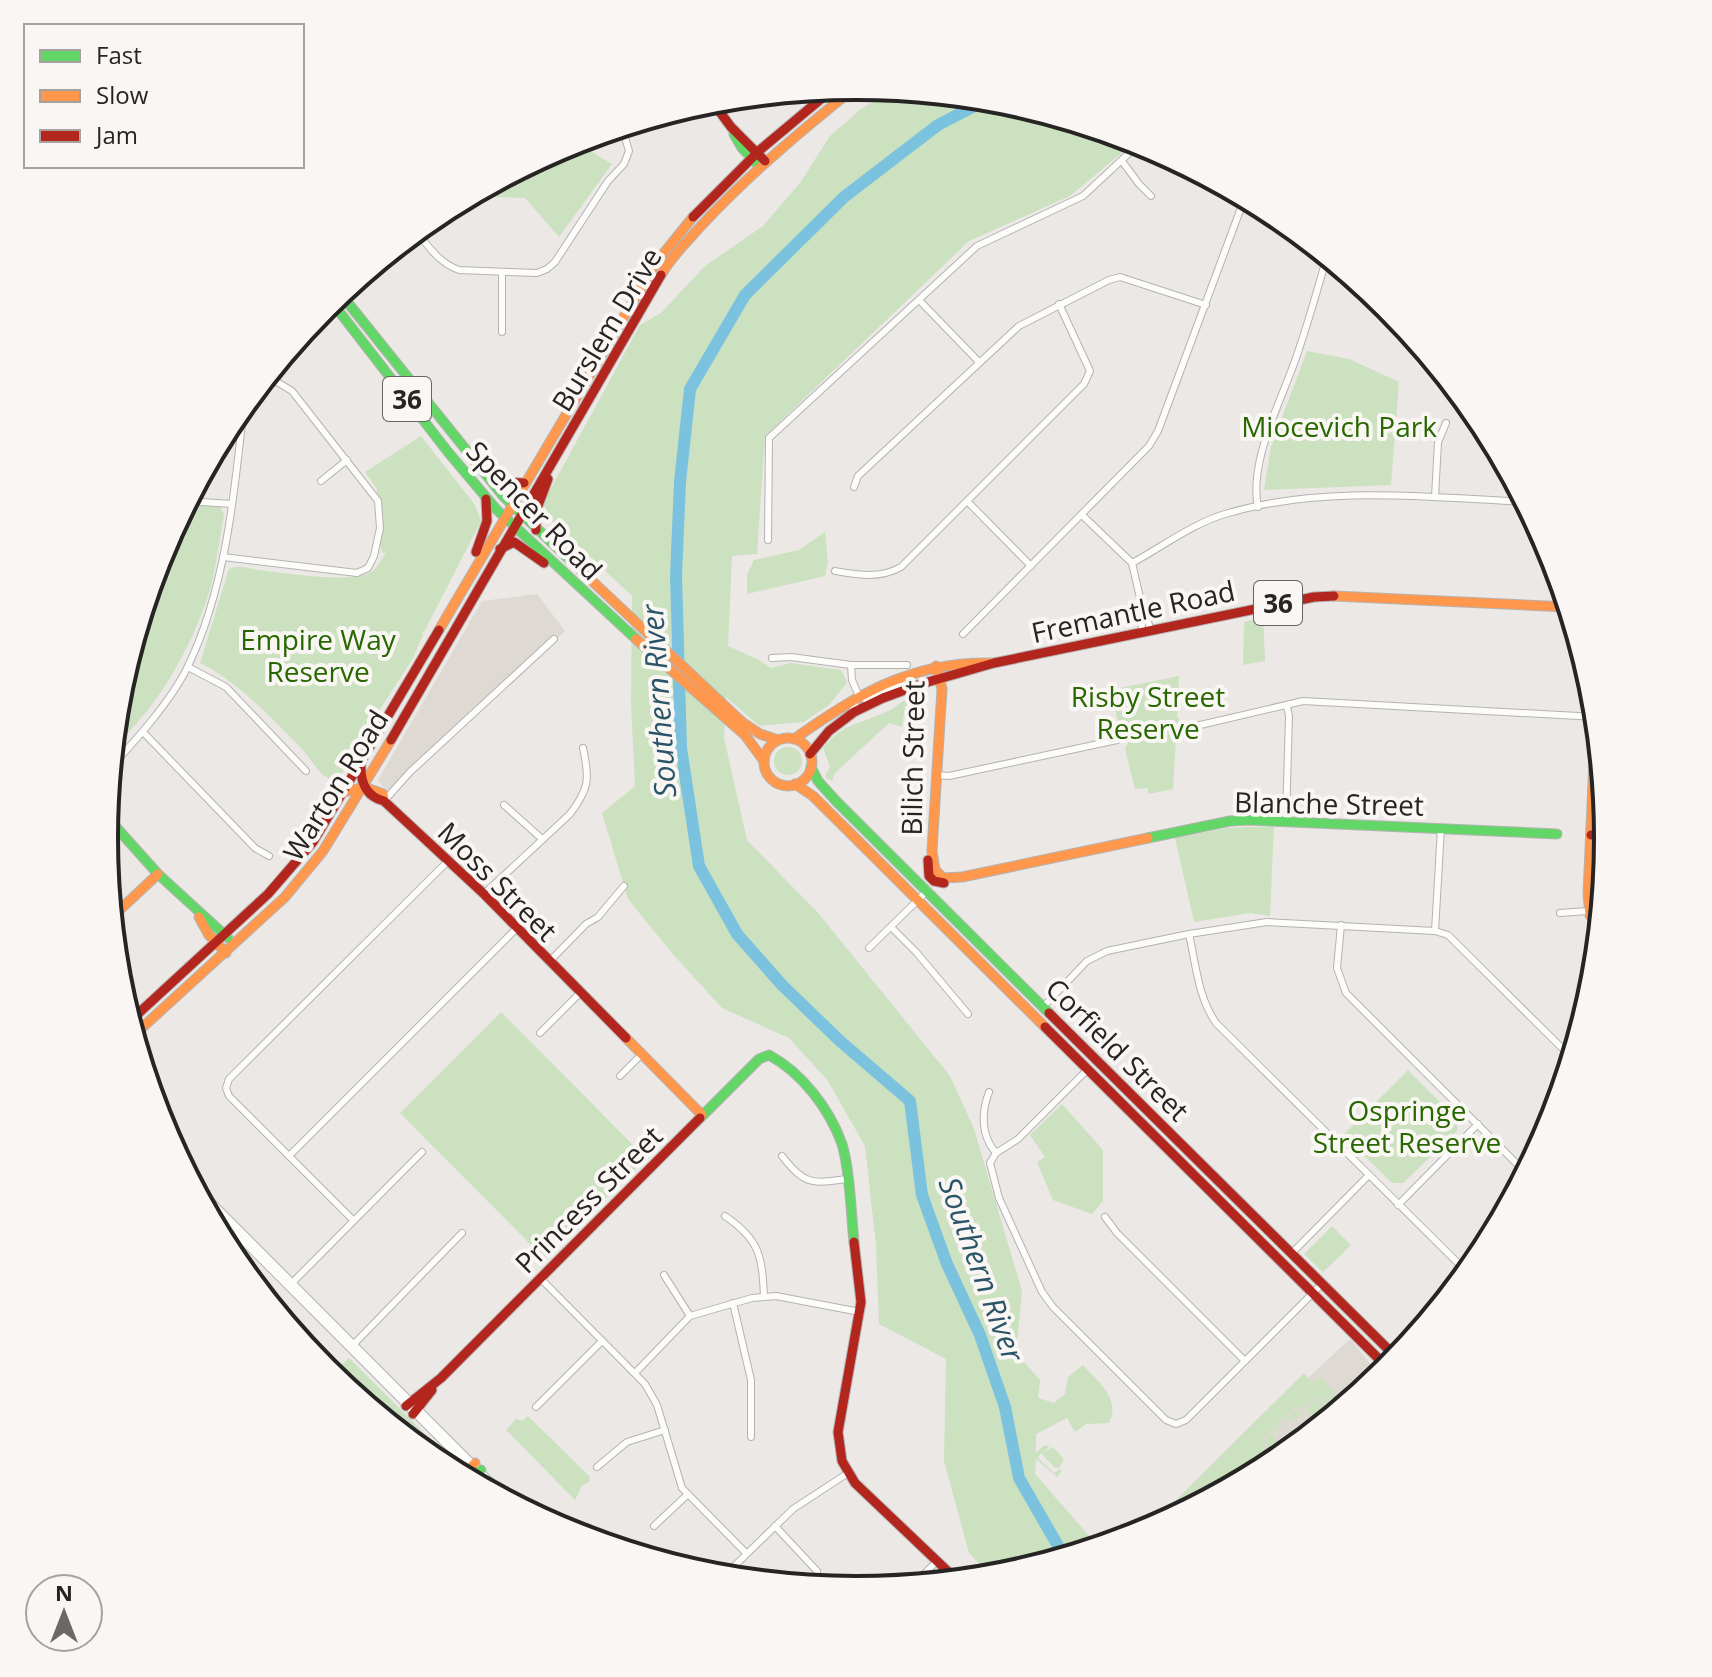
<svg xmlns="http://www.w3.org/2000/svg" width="1712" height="1677" font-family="'Open Sans',sans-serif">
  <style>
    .built { fill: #ded9d3 }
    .green { fill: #cbe1c0 }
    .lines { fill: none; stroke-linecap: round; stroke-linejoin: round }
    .river { stroke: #7bc2df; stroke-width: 12 }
    .street-casing { stroke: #b5b3b2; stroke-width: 8 }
    .fast-casing { stroke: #b5b3b2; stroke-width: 11 }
    .slow-casing { stroke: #b5b3b2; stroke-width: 11 }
    .jam-casing { stroke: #b5b3b2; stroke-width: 11 }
    .street { stroke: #fcfcfb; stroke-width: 6 }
    .fast { stroke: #63d668; stroke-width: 9 }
    .slow { stroke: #ff974d; stroke-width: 9 }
    .jam { stroke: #b3261e; stroke-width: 9 }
    .labels { text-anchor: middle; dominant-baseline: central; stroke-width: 8; stroke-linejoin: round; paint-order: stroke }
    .shield { fill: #f9f6f3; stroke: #656462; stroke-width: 2 }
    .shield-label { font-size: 26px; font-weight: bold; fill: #262524 }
    .street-label { font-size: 28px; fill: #262524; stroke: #f9f6f3 }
    .park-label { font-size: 28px; fill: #286800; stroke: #f9f6f3 }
    .water-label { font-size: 30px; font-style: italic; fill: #2a5568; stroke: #f9f6f3 }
    .rim { fill: none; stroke: #262524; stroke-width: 4 }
  </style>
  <rect width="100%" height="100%" fill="#ebe8e6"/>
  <g class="built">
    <path d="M 537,594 L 565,631 L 494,699 L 484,699 L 387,791 L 378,780 L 482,601 Z"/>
    <path d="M 1350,1339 L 1381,1377 L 1274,1464 L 1138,1535 Z"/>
  </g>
  <g class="green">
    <path d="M 893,90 L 1003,101 L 1136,141 L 1070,196 L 969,241 L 765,436 L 757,554 L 732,556 L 728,646 L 759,660 L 771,668 L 791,663 L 841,670 L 847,682 L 830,704 L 804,722 L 760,726 L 726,697 L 724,738 L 747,840 L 819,914 L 950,1076 L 974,1129 L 1022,1291 L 1016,1353 L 1040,1380 L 1038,1398 L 1054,1403 L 1065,1394 L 1068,1377 L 1083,1365 C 1098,1382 1121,1399 1109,1423 L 1086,1424 L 1075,1432 L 1067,1418 L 1036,1434 L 1036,1453 L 1043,1446 L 1050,1445 L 1044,1452 L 1053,1447 L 1064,1459 L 1059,1468 L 1055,1468 L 1041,1453 L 1038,1458 L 1054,1473 L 1060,1469 L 1062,1471 L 1057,1477 L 1036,1459 L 1035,1474 L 1091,1538 L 1095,1549 L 992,1578 L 969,1553 L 944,1461 L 946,1359 L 879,1324 L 876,1245 L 865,1146 L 828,1081 L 789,1038 L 722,1008 L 671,952 L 628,899 L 602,813 L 635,786 L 631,705 L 632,596 L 551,520 L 543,503 L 640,325 L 661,313 L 705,266 L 763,226 L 800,183 L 830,136 L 861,109 Z"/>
    <path d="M 579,140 L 582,146 L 612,164 L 559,237 L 525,198 L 495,197 L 485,188 Z"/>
    <path d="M 1307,351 L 1349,359 L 1399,382 L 1391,485 L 1264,490 L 1271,447 Z"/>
    <path d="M 421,436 L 475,505 L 481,521 L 424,632 L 421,633 L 423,635 L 413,658 L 374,719 L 371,719 L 369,723 L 372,724 L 341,775 L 336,779 C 331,779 329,780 325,776 C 317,771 308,755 301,748 C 271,718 238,681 200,663 L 229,569 C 240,564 248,569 259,570 C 283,573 353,584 371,572 C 377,569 382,558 386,552 L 383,553 L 379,543 L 377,489 L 365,472 Z"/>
    <path d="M 187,501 L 220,506 L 224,514 C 220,537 217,560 212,582 C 197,638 158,710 113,746 L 118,691 L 161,550 Z"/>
    <path d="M 825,532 L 828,562 L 825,576 L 747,594 L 747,575 L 754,560 L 799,550 Z"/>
    <path d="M 1263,617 L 1265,661 L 1243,665 L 1244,622 Z"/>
    <path d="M 1179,676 L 1177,717 L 1185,725 L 1188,733 L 1176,738 L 1173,789 L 1149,794 L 1147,788 L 1135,789 L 1125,749 L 1129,741 L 1128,735 L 1120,729 L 1110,690 Z"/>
    <path d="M 918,693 L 926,695 L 921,703 L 905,706 L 902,727 L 889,723 L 835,773 L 832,781 L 825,777 L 830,767 L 823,748 C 844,723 857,725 884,713 C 896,708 905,698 918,693 Z"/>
    <circle cx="788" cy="761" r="14"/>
    <path d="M 1274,826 L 1270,916 L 1250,913 L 1194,922 L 1175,838 L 1227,828 Z"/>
    <path d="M 501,1012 L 646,1158 L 545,1259 L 400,1113 Z"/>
    <path d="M 1408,1070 L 1458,1120 L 1457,1131 L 1403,1183 L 1392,1183 L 1343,1135 Z"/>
    <path d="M 1062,1104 L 1103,1150 L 1103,1201 L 1092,1214 L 1053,1200 L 1037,1162 L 1045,1157 L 1030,1135 Z"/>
    <path d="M 1332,1226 L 1351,1245 L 1323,1272 L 1304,1254 Z"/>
    <path d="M 349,1358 L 460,1469 L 455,1473 L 438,1464 L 331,1376 Z"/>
    <path d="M 1304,1373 L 1311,1382 L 1321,1377 L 1333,1391 L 1329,1396 L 1335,1391 L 1334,1394 L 1340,1402 L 1337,1405 L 1333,1402 L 1328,1407 L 1317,1396 L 1306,1406 L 1292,1410 L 1264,1438 L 1268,1467 L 1142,1534 Z"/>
    <path d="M 1317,1398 L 1326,1408 L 1311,1423 L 1308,1421 L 1312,1416 L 1306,1409 L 1294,1421 L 1290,1418 L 1272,1435 L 1289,1452 L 1270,1467 L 1266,1439 L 1293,1412 L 1308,1408 Z"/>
    <path d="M 528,1416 L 590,1477 L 589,1482 L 582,1486 L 575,1500 L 506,1430 L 516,1419 L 522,1421 Z"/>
  </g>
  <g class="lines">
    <path class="river" d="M 988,99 L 938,125 L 844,197 L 745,295 L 690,389 L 680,482 L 676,576 L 681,748 L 699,866 L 737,934 L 782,985 L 840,1041 L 910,1101 L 922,1195 L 947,1264 L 980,1335 L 1005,1407 L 1019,1478 L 1065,1558"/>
    <g class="street-casing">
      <g id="street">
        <path d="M 1122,161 L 1139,184 L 1151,196"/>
        <path d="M 416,231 C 429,247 439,263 459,270 L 537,273 L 547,269 L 555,262 L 608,181 L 624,164 L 629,151 L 622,127"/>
        <path d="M 502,272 L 502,332"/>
        <path d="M 920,301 L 979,362"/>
        <path d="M 1401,333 L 1414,338"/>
        <path d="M 321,481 L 347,460"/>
        <path d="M 854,487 L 858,476 L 1019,326 L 1109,280 L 1120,277 L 1206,305"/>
        <path d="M 1435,497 L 1438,442 L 1446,423"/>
        <path d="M 187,501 L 232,504"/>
        <path d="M 967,501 L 1031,566"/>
        <path d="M 1258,507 C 1248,460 1284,396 1298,352 C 1309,320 1318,288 1327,256"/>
        <path d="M 1083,516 L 1132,563 L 1141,602 L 1142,632"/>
        <path d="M 768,540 L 769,438 L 977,246 L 1083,196 L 1141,142"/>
        <path d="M 223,557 L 357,573 L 368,568 L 374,556 L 380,528 L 378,501 L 292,391 L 272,379 L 264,380"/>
        <path d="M 1132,563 C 1160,548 1194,523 1225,514 C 1321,485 1426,497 1525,502"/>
        <path d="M 835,571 C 858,575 880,579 901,567 L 1084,384 L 1090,371 L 1059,304"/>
        <path d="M 1142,606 L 1151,630"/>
        <path d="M 963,634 L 1149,446 L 1158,431 L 1245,197"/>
        <path d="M 772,658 L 791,657 L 851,665 L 907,665"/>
        <path d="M 851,665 L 852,680 L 858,694 L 852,713"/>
        <path d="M 188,667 L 226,687 L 306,771"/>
        <path d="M 858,694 L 865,699 L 895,686 L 903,686"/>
        <path d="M 1196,726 L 1303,701 L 1596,717"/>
        <path d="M 143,732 L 255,848 L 269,856"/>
        <path d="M 110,768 C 136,740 172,700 188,666 C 226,588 235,489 244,404"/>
        <path d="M 936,775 L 949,776 L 1117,740"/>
        <path d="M 384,801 L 410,772 L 554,639"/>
        <path d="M 504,805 L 541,838"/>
        <path d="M 1286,820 L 1289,716 L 1287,706"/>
        <path d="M 484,894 L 570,814 C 589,789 590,779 583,748"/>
        <path d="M 1560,913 L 1588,911"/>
        <path d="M 1341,925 L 1337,968 L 1346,993 L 1526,1173"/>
        <path d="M 891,927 L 916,952 L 968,1014"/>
        <path d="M 1435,931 L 1441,828"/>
        <path d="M 1189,934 C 1196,965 1198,997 1216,1023 L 1468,1273"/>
        <path d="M 869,948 L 928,890"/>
        <path d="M 549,962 L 586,924 L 598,917 L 624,886"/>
        <path d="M 1042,1008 L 1087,961 L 1107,951 L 1189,934 L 1267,922 L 1435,931 L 1448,935 L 1572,1058"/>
        <path d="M 540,1033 L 580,993"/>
        <path d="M 1087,1070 L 1018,1139 L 996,1153 L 990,1163 L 999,1198 L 1042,1292 L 1053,1307 L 1166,1420 L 1176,1424 L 1186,1420 L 1322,1284"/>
        <path d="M 620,1076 L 641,1055"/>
        <path d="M 989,1092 C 981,1113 981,1136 996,1153"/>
        <path d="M 289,1156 L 516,929"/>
        <path d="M 782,1156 C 805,1185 811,1184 847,1179"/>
        <path d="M 189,1179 L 514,1505"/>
        <path d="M 199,1197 L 497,1496"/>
        <path d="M 1398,1205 L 1478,1124"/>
        <path d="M 725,1216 C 760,1240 762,1256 764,1296"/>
        <path d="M 1105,1217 L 1117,1233 L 1245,1361"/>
        <path d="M 353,1220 L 229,1096 L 226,1088 L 229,1079 L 449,860"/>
        <path d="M 1291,1254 L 1369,1175"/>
        <path d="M 664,1275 L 690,1316"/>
        <path d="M 541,1279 L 645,1384 L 657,1405 L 682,1488 L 746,1553"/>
        <path d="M 291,1284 L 422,1152"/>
        <path d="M 733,1303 L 751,1380 L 751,1437"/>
        <path d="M 352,1346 L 462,1233"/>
        <path d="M 636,1372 L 690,1316 L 752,1298 L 776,1296 L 860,1312"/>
        <path d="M 536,1407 L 602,1341"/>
        <path d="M 597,1467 L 627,1442 L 665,1430"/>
        <path d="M 654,1526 L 687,1495"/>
        <path d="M 775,1526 L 817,1571"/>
        <path d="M 722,1578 L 793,1509 L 848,1473"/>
        <path d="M 913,1585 L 937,1561"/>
      </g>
    </g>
    <g class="fast-casing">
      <g id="fast">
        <path d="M 734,134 L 742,148 L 759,166"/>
        <path d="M 340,293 L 504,497 L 591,580"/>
        <path d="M 331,301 L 448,452 L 496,509 L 636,639"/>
        <path d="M 811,767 L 818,781 L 836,801 L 1049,1013"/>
        <path d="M 106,816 L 158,874 L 228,938"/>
        <path d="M 1148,838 L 1230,821 L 1249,820 L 1557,834"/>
        <path d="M 700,1118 L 759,1059 L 769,1055 C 802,1073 829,1108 842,1144 C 850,1170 851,1214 854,1242"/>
        <path d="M 468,1480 L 481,1470"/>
      </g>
    </g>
    <g class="slow-casing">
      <g id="slow">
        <path d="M 661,275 C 671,257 687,242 700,227 C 748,175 802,130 857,86"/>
        <path d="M 591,580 L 742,722 L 760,734 L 778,740"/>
        <path d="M 1334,596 L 1568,607"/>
        <path d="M 439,630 L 655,264 L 693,217"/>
        <path d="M 636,639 L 745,735 L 764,761"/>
        <path d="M 936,666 L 942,689 L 932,851 L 935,870 L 943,878 L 962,877 L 1148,838"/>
        <path d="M 1596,715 L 1588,894 L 1590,915 L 1600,929"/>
        <circle cx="788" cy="762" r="24"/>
        <path d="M 794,739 C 858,694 912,661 992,663"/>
        <path d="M 795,784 L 813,796 L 1045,1027"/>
        <path d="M 344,792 L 364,787 L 383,794 L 384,801"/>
        <path d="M 199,917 L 209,935 L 226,953"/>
        <path d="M 111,918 L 158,874"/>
        <path d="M 133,1036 L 285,897 L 323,851 L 391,740"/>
        <path d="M 626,1038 L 702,1115"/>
        <path d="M 462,1477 L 475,1463"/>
      </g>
    </g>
    <g class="jam-casing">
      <g id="jam">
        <path d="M 711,100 L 731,127 L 765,161"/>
        <path d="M 693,217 L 761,149 L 834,88"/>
        <path d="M 489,471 L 505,482 L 524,483"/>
        <path d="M 536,530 L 536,511 L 548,479"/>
        <path d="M 500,549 L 514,542 L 544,563"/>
        <path d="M 476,552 L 487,521 L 486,499"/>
        <path d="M 391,740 L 661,275"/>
        <path d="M 810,754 L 829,731 L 854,712 L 883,698 L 921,684 L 994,663 L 1314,597 L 1334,596"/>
        <path d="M 361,763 C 360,781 365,796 384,801 L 484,894 L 626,1038"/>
        <path d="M 1591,835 L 1608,836"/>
        <path d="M 928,860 L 929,876 L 934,881 L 944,883"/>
        <path d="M 1049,1013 L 1398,1359"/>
        <path d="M 129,1022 L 268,894 L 313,842 L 439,630"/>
        <path d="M 1045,1027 L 1389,1369"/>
        <path d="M 854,1242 L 861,1302 L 838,1432 L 842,1461 L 855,1483 L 958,1581"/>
        <path d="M 406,1406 L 441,1378 L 700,1118"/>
        <path d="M 413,1414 L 432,1390"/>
      </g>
    </g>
    <use href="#street" class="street"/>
    <use href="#fast" class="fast"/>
    <use href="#slow" class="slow"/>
    <use href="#jam" class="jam"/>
  </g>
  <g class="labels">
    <g class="shield">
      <rect x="383" y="377" width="48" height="44" rx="6"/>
      <rect x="1254" y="581" width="48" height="44" rx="6"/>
    </g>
    <g class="shield-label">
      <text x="407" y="399">36</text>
      <text x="1278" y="603">36</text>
    </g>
    <g class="street-label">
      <text transform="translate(606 329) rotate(-59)">Burslem Drive</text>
      <text transform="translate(535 510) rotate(46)">Spencer Road</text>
      <text transform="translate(1133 611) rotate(-12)">Fremantle Road</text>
      <text transform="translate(912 758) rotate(-89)">Bilich Street</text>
      <text transform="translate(335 785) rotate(-58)">Warton Road</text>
      <text transform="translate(1329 803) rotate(1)">Blanche Street</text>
      <text transform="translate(498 881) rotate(45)">Moss Street</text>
      <text transform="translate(1118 1049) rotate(45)">Corfield Street</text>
      <text transform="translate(588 1199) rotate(-45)">Princess Street</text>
    </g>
    <g class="park-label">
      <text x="1339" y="426">Miocevich Park</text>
      <text x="318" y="639">Empire Way<tspan x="318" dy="32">Reserve</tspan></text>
      <text x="1148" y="696">Risby Street<tspan x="1148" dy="32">Reserve</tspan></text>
      <text x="1407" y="1110">Ospringe<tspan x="1407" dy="32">Street Reserve</tspan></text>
    </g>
    <g class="water-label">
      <text transform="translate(658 701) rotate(-94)">Southern River</text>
      <text transform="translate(982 1269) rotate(70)">Southern River</text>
    </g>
  </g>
  <path d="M0 0H1712V1677H0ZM118 838a738 738 0 1 1 1476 0a738 738 0 1 1-1476 0Z" fill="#f9f6f3" fill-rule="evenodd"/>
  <path class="rim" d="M118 838a738 738 0 1 1 1476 0a738 738 0 1 1-1476 0Z"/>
  <rect x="24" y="24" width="280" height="144" fill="#f9f6f3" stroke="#a5a2a0" stroke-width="2"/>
  <rect x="40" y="50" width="40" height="12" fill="#63d668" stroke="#a5a2a0" stroke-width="2"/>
  <text x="96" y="64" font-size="24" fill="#262524">Fast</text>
  <rect x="40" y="90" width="40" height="12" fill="#ff974d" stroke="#a5a2a0" stroke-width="2"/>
  <text x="96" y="104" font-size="24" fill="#262524">Slow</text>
  <rect x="40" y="130" width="40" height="12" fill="#b3261e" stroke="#a5a2a0" stroke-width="2"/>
  <text x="96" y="144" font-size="24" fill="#262524">Jam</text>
  <g transform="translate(64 1613)"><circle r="38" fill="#f9f6f3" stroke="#a5a2a0" stroke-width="2"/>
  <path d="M0-6L14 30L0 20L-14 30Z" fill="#6b6968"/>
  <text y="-12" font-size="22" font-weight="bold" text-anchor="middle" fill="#262524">N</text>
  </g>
</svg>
